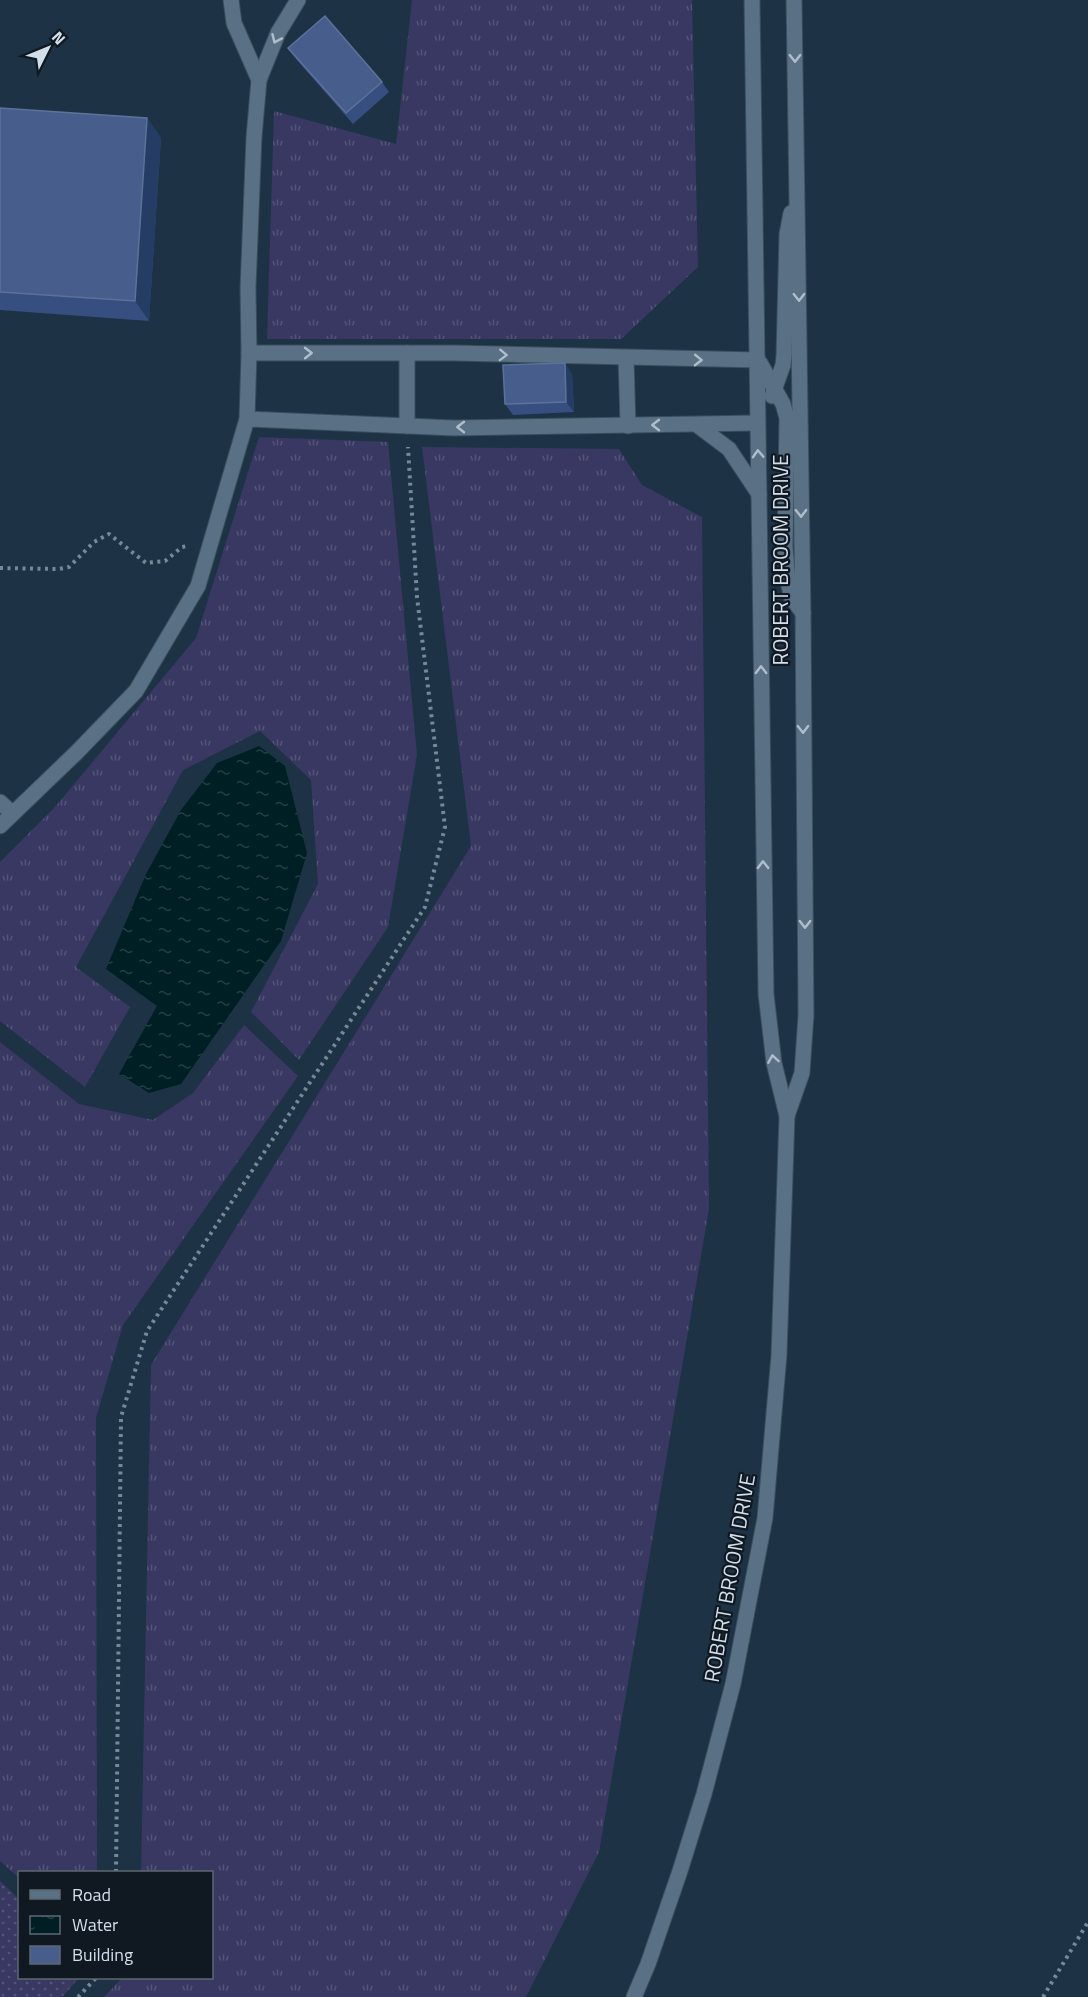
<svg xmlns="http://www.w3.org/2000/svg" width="1088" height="1997" font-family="'Titillium Web',sans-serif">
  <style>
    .grass { fill: url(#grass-tufts) }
    .garden { fill: url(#garden-dots) }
    .water { fill: url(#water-ripples) }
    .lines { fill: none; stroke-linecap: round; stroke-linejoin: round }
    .lane-casing { stroke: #3a4d5c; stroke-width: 17 }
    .secondary-casing { stroke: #3a4d5c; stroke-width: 17 }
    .path { stroke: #778897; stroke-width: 4; stroke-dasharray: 3 4.5; stroke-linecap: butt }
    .lane { stroke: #597085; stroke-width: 15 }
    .secondary { stroke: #597085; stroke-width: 15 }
    .wall { fill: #374e80 }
    .shaded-wall { fill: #253c64 }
    .building { fill: #475e8c; stroke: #5d729a; stroke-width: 1.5 }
    .oneway { stroke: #aebecc }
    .labels { text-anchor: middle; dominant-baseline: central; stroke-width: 4.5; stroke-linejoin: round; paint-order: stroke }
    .street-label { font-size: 21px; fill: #d2dfeb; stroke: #101921 }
  </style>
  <defs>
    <pattern id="grass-tufts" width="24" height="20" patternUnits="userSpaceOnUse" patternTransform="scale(1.5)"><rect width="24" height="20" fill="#383862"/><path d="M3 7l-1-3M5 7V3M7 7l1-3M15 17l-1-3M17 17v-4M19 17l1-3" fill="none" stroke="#545479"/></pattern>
    <pattern id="garden-dots" width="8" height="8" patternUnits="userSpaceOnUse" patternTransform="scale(1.5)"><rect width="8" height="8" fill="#383862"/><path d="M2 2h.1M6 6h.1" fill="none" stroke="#545479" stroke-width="1.8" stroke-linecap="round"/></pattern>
    <pattern id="water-ripples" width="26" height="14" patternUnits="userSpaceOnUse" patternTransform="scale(1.5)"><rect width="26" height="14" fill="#001f24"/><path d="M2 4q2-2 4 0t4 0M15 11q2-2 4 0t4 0" fill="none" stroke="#243f44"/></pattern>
  </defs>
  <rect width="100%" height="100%" fill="#1d3245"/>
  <g class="grass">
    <path d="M 412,0 L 692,0 L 698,267 L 621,339 L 267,339 L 274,111 L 396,144 Z"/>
    <path d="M 259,437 L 388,442 L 417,755 L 388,927 L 299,1060 L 251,1012 L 318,884 L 311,780 L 260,731 L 183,770 L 76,967 L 130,1007 L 85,1087 L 0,1021 L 0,862 L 55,807 L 196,638 Z"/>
    <path d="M 422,447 L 619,449 L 642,485 L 702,517 L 709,1209 L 599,1852 L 526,1997 L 104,1997 L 122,1978 L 212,1978 L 212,1872 L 141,1872 L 151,1365 L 471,846 Z"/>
    <path d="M 244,1025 L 298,1076 L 123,1325 L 96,1418 L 97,1872 L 20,1872 L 19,1878 L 0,1861 L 0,1042 L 79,1104 L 153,1120 L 193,1093 Z"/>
  </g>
  <path class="garden" d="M 0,1881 L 19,1899 L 20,1978 L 79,1978 L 62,1997 L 0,1997 Z"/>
  <path class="water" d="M 259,746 L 285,766 L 307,853 L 281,941 L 181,1084 L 149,1093 L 119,1074 L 157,1006 L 106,969 L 146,874 L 181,810 L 217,763 Z"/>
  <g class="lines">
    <g class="lane-casing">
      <g id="lane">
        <path d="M 231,0 L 234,23 L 259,80"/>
        <path d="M 249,353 L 454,353 L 758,360"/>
        <path d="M 626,358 L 628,426"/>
        <path d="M 247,419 L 454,428 L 757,423"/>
        <path d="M 407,426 L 407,353"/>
        <path d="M 0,802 L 12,813"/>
        <path d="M 0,826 L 76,753 L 136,691 L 198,586 L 247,419 L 249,353 L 248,288 L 254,137 L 259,80 L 278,33 L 298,0"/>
      </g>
    </g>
    <g class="secondary-casing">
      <g id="secondary">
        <path d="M 760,363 L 783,404 L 787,418 L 785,547 L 788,582 L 792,598 L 803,613"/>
        <path d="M 772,396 L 783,365 L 784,355 L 787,234 L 791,213"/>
        <path d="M 697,425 L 729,449 L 759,494"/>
        <path d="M 787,1116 L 802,1073 L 806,1015 L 803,613 L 794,0"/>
        <path d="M 634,1997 L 648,1964 L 680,1871 L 704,1794 L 733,1684 L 765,1518 L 779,1355 L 787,1116 L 774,1063 L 766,994 L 752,0"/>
      </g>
    </g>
    <g class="path">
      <path d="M 0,568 L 59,569 L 69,567 L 94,542 L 109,534 L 146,563 L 165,561 L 182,547 L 187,546"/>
      <path d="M 116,1872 L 121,1417 L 147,1331 L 425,907 L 445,827 L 417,597 L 408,447"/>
      <path d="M 78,1997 L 96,1978"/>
      <path d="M 1043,1997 L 1088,1922"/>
    </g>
    <use href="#lane" class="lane"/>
    <use href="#secondary" class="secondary"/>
  </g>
  <g class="wall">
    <path d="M 288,48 L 382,82 L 389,92 L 353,124 L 296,59 Z"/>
    <path d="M 0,108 L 147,118 L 161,138 L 149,321 L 0,310 Z"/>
    <path d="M 572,374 L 574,412 L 513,415 L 505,404 Z"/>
  </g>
  <g class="shaded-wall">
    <path d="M 147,118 L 161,138 L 149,321 L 135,301 Z"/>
    <path d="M 565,363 L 572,374 L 574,412 L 566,402 Z"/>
  </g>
  <g class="building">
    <path d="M 325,16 L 382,82 L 346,113 L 288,48 Z"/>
    <path d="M 0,108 L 147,118 L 135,301 L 0,292 Z"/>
    <path d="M 565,363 L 566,402 L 505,404 L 503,365 Z"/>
  </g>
  <defs><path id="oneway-chevron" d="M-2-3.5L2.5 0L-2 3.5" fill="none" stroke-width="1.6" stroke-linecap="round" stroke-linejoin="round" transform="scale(1.5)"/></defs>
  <g class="oneway">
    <use href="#oneway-chevron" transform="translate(276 39) rotate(114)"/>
    <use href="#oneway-chevron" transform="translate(795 58) rotate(89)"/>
    <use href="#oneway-chevron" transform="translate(799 297) rotate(89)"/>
    <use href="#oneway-chevron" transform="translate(308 353)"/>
    <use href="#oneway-chevron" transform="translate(503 355) rotate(2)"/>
    <use href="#oneway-chevron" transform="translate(698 360) rotate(1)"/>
    <use href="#oneway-chevron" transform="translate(656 425) rotate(180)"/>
    <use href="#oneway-chevron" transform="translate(461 427) rotate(180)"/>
    <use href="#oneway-chevron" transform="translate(758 454) rotate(-93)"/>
    <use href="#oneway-chevron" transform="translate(801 513) rotate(89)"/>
    <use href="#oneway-chevron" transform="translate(761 670) rotate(-90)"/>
    <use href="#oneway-chevron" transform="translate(803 729) rotate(89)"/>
    <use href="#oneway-chevron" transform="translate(763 865) rotate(-91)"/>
    <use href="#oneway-chevron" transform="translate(805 924) rotate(90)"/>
    <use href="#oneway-chevron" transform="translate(773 1059) rotate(-99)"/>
  </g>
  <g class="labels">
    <g class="street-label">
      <text transform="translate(780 560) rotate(-90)">ROBERT BROOM DRIVE</text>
      <text transform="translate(729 1578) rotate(-80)">ROBERT BROOM DRIVE</text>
    </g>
  </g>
  <rect x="18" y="1871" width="195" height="108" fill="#101921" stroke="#5e6872" stroke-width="1.5"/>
  <rect x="30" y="1890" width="30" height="9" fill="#597085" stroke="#5e6872" stroke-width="1.5"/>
  <text x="72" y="1901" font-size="18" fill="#d2dfeb">Road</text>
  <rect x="30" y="1916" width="30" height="18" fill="url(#water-ripples)" stroke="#5e6872" stroke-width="1.5"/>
  <text x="72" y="1931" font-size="18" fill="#d2dfeb">Water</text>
  <rect x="30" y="1946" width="30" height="18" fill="#475e8c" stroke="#5e6872" stroke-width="1.5"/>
  <text x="72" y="1961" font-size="18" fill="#d2dfeb">Building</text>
  <g transform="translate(48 48) rotate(47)" stroke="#101921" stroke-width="4.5" paint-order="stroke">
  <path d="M0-4.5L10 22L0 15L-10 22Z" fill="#d2dfeb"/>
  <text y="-9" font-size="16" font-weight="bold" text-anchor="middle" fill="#d2dfeb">N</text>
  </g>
</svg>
